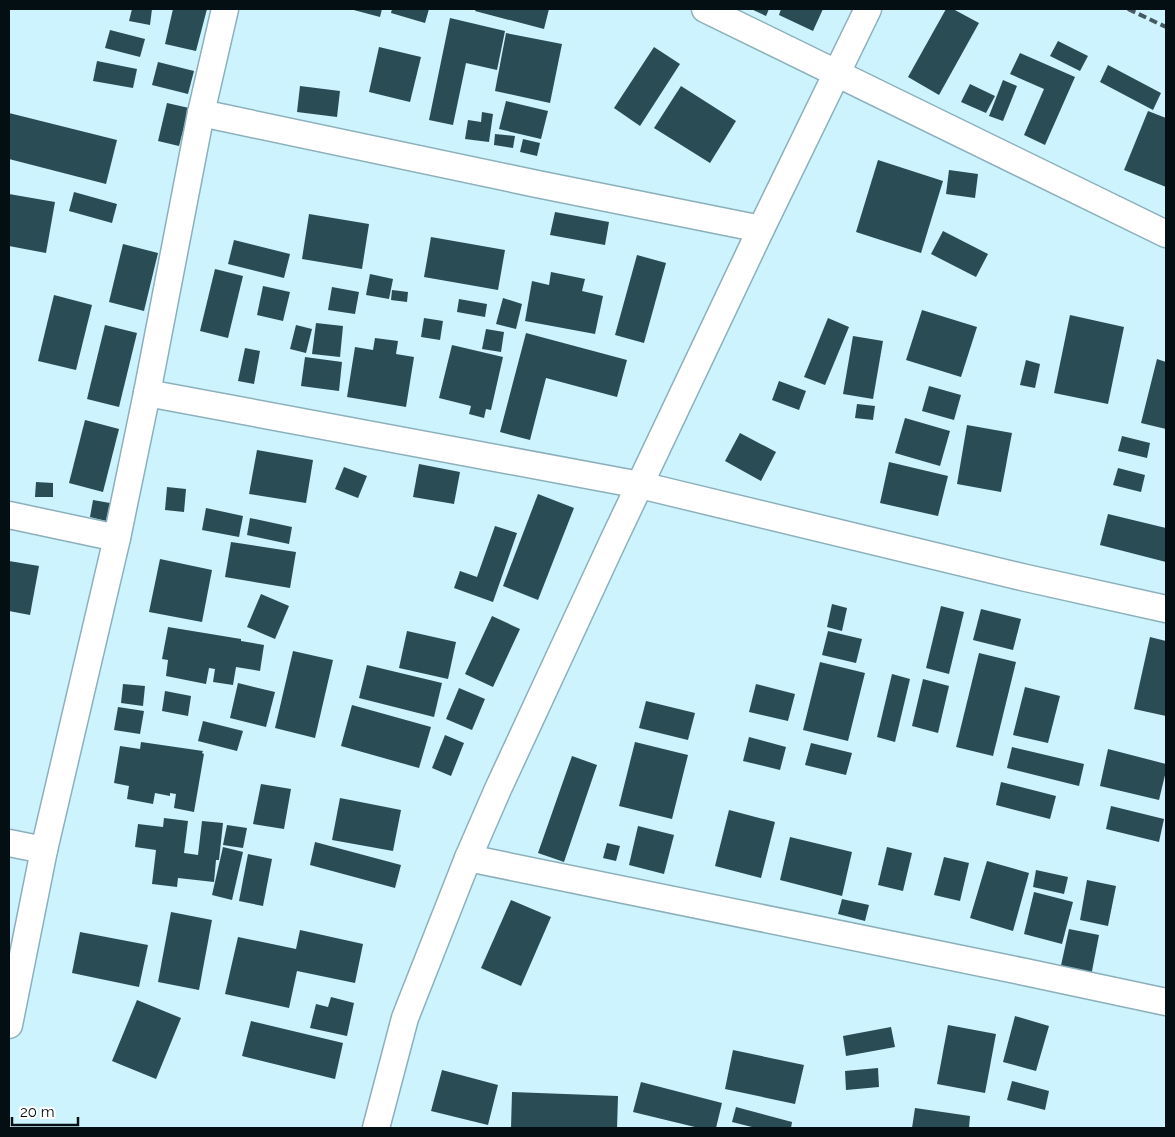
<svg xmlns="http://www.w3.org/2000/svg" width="1175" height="1137" font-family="Raleway,sans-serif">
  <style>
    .building { fill: #2a4c55 }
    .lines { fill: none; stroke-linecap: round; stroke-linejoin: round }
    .minor-casing { stroke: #8cb0bb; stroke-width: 29 }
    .minor { stroke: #fff; stroke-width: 26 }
    .rail { stroke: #455960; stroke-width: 4; stroke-dasharray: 8 4; stroke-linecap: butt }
  </style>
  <rect width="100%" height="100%" fill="#cdf3ff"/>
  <g class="building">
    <path d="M 132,9 L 152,9 L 150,25 L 129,21 Z"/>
    <path d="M 173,9 L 207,9 L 196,51 L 165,44 Z"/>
    <path d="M 350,9 L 382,9 L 380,17 Z"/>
    <path d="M 392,9 L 429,9 L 425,23 L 391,13 Z"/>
    <path d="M 476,9 L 549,9 L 544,29 L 475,11 Z"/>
    <path d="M 751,9 L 769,9 L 766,16 Z"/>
    <path d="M 781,9 L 823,9 L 813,31 L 779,15 Z"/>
    <path d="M 946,9 L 953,9 L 979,23 L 939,95 L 908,77 Z"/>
    <path d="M 450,18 L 505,31 L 497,70 L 466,63 L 453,125 L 429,120 Z"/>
    <path d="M 110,30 L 145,39 L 140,57 L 105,48 Z"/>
    <path d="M 506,33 L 562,44 L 550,103 L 495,91 Z"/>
    <path d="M 1058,41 L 1088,56 L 1080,71 L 1050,56 Z"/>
    <path d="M 379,47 L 421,57 L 410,102 L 369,92 Z"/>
    <path d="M 654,47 L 680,64 L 640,126 L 614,108 Z"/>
    <path d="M 1020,53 L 1075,77 L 1045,145 L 1024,135 L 1044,89 L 1010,74 Z"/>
    <path d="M 97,61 L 137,69 L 133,88 L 93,81 Z"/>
    <path d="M 158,62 L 194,71 L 188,94 L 152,85 Z"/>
    <path d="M 1108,65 L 1161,93 L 1153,110 L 1100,82 Z"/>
    <path d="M 1003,80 L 1017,86 L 1003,121 L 989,116 Z"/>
    <path d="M 970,84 L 995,96 L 986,113 L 961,102 Z"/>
    <path d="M 300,86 L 340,91 L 337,117 L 297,112 Z"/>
    <path d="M 681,86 L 736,121 L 710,163 L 654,128 Z"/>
    <path d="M 506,101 L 548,111 L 541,139 L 499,129 Z"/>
    <path d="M 167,103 L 189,108 L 179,146 L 158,141 Z"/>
    <path d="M 1148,111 L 1166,118 L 1166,187 L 1124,170 Z"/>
    <path d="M 482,112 L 493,114 L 489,142 L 465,139 L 468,120 L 481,122 Z"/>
    <path d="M 9,113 L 117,140 L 106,184 L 9,159 Z"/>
    <path d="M 495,134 L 515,136 L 513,148 L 494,145 Z"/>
    <path d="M 523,139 L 540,143 L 537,156 L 520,152 Z"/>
    <path d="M 878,160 L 943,181 L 921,253 L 856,232 Z"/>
    <path d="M 949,170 L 978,174 L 975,198 L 946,194 Z"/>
    <path d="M 74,192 L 117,204 L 112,223 L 69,211 Z"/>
    <path d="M 9,194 L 55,202 L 46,253 L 9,246 Z"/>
    <path d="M 555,212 L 609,222 L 605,245 L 550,235 Z"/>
    <path d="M 309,214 L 369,224 L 362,269 L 302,259 Z"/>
    <path d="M 943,231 L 988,254 L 976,277 L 931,254 Z"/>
    <path d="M 431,237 L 505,250 L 498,290 L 424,277 Z"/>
    <path d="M 234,240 L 290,254 L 284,278 L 228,264 Z"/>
    <path d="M 123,244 L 158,253 L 144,311 L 109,302 Z"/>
    <path d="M 637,255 L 666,263 L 644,343 L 615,335 Z"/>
    <path d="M 215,269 L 243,276 L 228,338 L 200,331 Z"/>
    <path d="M 551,272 L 585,279 L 582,291 L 603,296 L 595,334 L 525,321 L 532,281 L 549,285 Z"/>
    <path d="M 370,274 L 393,279 L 389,299 L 366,295 Z"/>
    <path d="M 263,286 L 290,292 L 283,321 L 257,315 Z"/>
    <path d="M 332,287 L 359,292 L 355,314 L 328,310 Z"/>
    <path d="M 392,290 L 408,292 L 407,302 L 391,300 Z"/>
    <path d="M 54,295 L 92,305 L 76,370 L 38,361 Z"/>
    <path d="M 503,298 L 522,304 L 516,329 L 496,324 Z"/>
    <path d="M 459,299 L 487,304 L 485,317 L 457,312 Z"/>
    <path d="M 922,310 L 977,327 L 961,377 L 906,360 Z"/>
    <path d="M 1070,315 L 1124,327 L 1108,404 L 1054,393 Z"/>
    <path d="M 424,318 L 443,321 L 440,340 L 421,337 Z"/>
    <path d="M 828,318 L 849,327 L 825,385 L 804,377 Z"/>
    <path d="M 316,323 L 343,326 L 340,357 L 312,354 Z"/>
    <path d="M 105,325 L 137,333 L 119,407 L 87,399 Z"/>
    <path d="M 296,325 L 312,329 L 306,353 L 290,349 Z"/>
    <path d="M 486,329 L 504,332 L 501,352 L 482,349 Z"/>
    <path d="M 526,333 L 627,360 L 617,397 L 546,378 L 530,440 L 500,432 Z"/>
    <path d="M 853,336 L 883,341 L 873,399 L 843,394 Z"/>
    <path d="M 375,338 L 398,341 L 396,354 L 414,357 L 406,407 L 347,397 L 355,347 L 373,350 Z"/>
    <path d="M 452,345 L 503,357 L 491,410 L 486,409 L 484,418 L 469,414 L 471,406 L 439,398 Z"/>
    <path d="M 245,348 L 260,351 L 254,384 L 238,381 Z"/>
    <path d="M 305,357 L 342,362 L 339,391 L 301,386 Z"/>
    <path d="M 1157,359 L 1166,362 L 1166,429 L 1141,423 Z"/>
    <path d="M 1026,360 L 1040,364 L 1035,388 L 1020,385 Z"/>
    <path d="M 779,381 L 806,391 L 799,410 L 772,400 Z"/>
    <path d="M 929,386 L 961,395 L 954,420 L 922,411 Z"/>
    <path d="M 857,404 L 875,406 L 873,420 L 855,418 Z"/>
    <path d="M 905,418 L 950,431 L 940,466 L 895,453 Z"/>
    <path d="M 85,420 L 119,429 L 103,492 L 69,483 Z"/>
    <path d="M 967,425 L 1012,433 L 1001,492 L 957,484 Z"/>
    <path d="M 740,433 L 776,452 L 761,481 L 725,461 Z"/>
    <path d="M 1122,436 L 1150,443 L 1147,458 L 1118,451 Z"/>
    <path d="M 257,450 L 313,460 L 306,503 L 249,494 Z"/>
    <path d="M 889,462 L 948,476 L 938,516 L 880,503 Z"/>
    <path d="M 419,464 L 460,472 L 454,504 L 413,497 Z"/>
    <path d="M 344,467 L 367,476 L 358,498 L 335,489 Z"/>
    <path d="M 1118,468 L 1145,475 L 1141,492 L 1113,485 Z"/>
    <path d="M 36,482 L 53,483 L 53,497 L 35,497 Z"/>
    <path d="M 167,487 L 186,489 L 184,512 L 165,510 Z"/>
    <path d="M 538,494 L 574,508 L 538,600 L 503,586 Z"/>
    <path d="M 93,500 L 110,503 L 106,521 L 90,517 Z"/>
    <path d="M 206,508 L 243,516 L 239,537 L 202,530 Z"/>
    <path d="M 1108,514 L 1166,528 L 1166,562 L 1100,545 Z"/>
    <path d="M 250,518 L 292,527 L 289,544 L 247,535 Z"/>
    <path d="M 495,526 L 517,533 L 493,602 L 454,588 L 460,571 L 477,577 Z"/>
    <path d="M 231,542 L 296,552 L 290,588 L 225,577 Z"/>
    <path d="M 160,559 L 212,570 L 202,622 L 149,612 Z"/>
    <path d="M 9,561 L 39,566 L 30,615 L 9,611 Z"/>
    <path d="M 261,594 L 289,606 L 275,639 L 247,627 Z"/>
    <path d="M 832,604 L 847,608 L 842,631 L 827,627 Z"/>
    <path d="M 941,606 L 964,612 L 949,674 L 926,668 Z"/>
    <path d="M 981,609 L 1021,619 L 1013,650 L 973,640 Z"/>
    <path d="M 492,616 L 520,629 L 493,687 L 465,674 Z"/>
    <path d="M 168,627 L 241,639 L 241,641 L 264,645 L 260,671 L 236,667 L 233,685 L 213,682 L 215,669 L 209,668 L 206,684 L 166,676 L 168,660 L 162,659 Z"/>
    <path d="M 407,631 L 456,642 L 448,679 L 399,668 Z"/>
    <path d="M 828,631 L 862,639 L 856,663 L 822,655 Z"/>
    <path d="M 1150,637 L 1166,641 L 1166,716 L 1134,709 Z"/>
    <path d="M 293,651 L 333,660 L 315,738 L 275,728 Z"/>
    <path d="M 979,653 L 1016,662 L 993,756 L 956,747 Z"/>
    <path d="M 820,662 L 865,673 L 848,741 L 803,730 Z"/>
    <path d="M 367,665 L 442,683 L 434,717 L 359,698 Z"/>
    <path d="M 892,674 L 910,679 L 895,742 L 877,737 Z"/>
    <path d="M 923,679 L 949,686 L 938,733 L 912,726 Z"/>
    <path d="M 238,683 L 275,692 L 266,727 L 230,718 Z"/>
    <path d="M 123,684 L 145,686 L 143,706 L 121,703 Z"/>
    <path d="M 756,684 L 795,694 L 788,721 L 749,712 Z"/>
    <path d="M 1025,687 L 1060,696 L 1048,743 L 1013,735 Z"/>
    <path d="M 459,688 L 485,699 L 472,730 L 446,719 Z"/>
    <path d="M 165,691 L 191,696 L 188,716 L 162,711 Z"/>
    <path d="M 646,701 L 695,713 L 688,740 L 639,728 Z"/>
    <path d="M 352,705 L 431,727 L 419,768 L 341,746 Z"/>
    <path d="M 118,707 L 144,711 L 140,734 L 114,730 Z"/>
    <path d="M 203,721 L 243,731 L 237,751 L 198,741 Z"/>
    <path d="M 445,735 L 464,743 L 451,776 L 432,768 Z"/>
    <path d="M 749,737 L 786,747 L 780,770 L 743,761 Z"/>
    <path d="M 141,742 L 203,751 L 202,753 L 204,754 L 194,812 L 174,808 L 176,794 L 170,793 L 170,796 L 155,793 L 153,804 L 127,799 L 129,786 L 114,783 L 120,746 L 140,749 Z"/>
    <path d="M 635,742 L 688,755 L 672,819 L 619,806 Z"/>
    <path d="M 811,743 L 852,753 L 846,775 L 805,765 Z"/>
    <path d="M 1012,747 L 1084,764 L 1079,786 L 1007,768 Z"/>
    <path d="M 1108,749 L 1166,764 L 1166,771 L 1159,800 L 1100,786 Z"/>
    <path d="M 572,756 L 597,765 L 564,862 L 538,853 Z"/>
    <path d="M 1001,782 L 1056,796 L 1050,819 L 996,805 Z"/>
    <path d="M 261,784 L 291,789 L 284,829 L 253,824 Z"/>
    <path d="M 340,798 L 401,810 L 393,851 L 332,840 Z"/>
    <path d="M 1111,806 L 1164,819 L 1159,842 L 1106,829 Z"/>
    <path d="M 729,810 L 775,822 L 761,878 L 715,866 Z"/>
    <path d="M 164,818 L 188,821 L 184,853 L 198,855 L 202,821 L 223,823 L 219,860 L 216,860 L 214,882 L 178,878 L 177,887 L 152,884 L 156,850 L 135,847 L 138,824 L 163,827 Z"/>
    <path d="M 227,825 L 247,828 L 243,848 L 223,845 Z"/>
    <path d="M 638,826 L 674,835 L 664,874 L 629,865 Z"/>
    <path d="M 790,837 L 852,852 L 842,896 L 780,880 Z"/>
    <path d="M 315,842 L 401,865 L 395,888 L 310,865 Z"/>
    <path d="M 607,843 L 620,846 L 616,861 L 603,858 Z"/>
    <path d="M 223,847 L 243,852 L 232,900 L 212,895 Z"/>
    <path d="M 887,847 L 912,853 L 903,891 L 878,885 Z"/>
    <path d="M 248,854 L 272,859 L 263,906 L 239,901 Z"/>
    <path d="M 944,857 L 969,863 L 960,901 L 934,895 Z"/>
    <path d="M 987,861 L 1029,873 L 1013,931 L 970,918 Z"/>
    <path d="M 1036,870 L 1068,877 L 1064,894 L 1033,887 Z"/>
    <path d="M 1087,880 L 1116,886 L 1108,926 L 1080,920 Z"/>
    <path d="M 1034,892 L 1073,902 L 1062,944 L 1024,934 Z"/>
    <path d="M 842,899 L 869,905 L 865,921 L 838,914 Z"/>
    <path d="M 511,900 L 551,917 L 521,986 L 481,968 Z"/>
    <path d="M 171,912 L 212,920 L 199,990 L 158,982 Z"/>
    <path d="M 1069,929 L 1099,935 L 1091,976 L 1060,970 Z"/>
    <path d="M 300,930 L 363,944 L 355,983 L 297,971 L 289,1008 L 225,994 L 238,937 L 296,949 Z"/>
    <path d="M 80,932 L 148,945 L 139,987 L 72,973 Z"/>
    <path d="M 331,997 L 354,1003 L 347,1036 L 310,1028 L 316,1004 L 328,1007 Z"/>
    <path d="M 137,1000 L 181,1018 L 156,1079 L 112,1061 Z"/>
    <path d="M 1015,1016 L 1049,1026 L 1036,1071 L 1003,1062 Z"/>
    <path d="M 251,1021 L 343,1043 L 335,1079 L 242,1056 Z"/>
    <path d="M 948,1025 L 996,1034 L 985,1093 L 937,1084 Z"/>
    <path d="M 891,1027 L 895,1047 L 846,1056 L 843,1036 Z"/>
    <path d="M 733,1050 L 804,1065 L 795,1104 L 725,1089 Z"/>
    <path d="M 878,1068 L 879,1087 L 846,1090 L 845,1071 Z"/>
    <path d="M 442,1070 L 498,1085 L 488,1125 L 431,1111 Z"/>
    <path d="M 1012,1081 L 1049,1091 L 1045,1110 L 1007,1100 Z"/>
    <path d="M 641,1082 L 722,1103 L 716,1128 L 699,1128 L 633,1112 Z"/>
    <path d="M 512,1092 L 618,1096 L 617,1128 L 511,1128 Z"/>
    <path d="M 736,1107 L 792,1122 L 791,1128 L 756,1128 L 732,1122 Z"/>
    <path d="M 915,1108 L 970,1116 L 969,1128 L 912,1128 Z"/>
  </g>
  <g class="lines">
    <g class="minor-casing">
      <g id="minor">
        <path d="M 705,9 L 1166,234"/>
        <path d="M 201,113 L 537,184 L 761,229"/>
        <path d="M 147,393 L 640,485 L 1026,578 L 1166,609"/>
        <path d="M 9,515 L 117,538"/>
        <path d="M 9,843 L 44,850"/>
        <path d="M 468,858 L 1025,972 L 1166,1002"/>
        <path d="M 9,1025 L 44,850 L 117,538 L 147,393 L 201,113 L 225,9"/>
        <path d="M 376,1128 L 405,1018 L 468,858 L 498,789 L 613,541 L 761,229 L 868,9"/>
      </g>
    </g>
    <use href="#minor" class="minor"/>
    <path class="rail" d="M 1128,9 L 1166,27"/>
  </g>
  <rect width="1175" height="1137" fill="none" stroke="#030f13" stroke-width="20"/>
  <path d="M12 1117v8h66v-8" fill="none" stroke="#030f13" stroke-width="2.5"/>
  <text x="20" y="1117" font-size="15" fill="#030f13" stroke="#ffffff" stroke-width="4" paint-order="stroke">20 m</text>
</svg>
